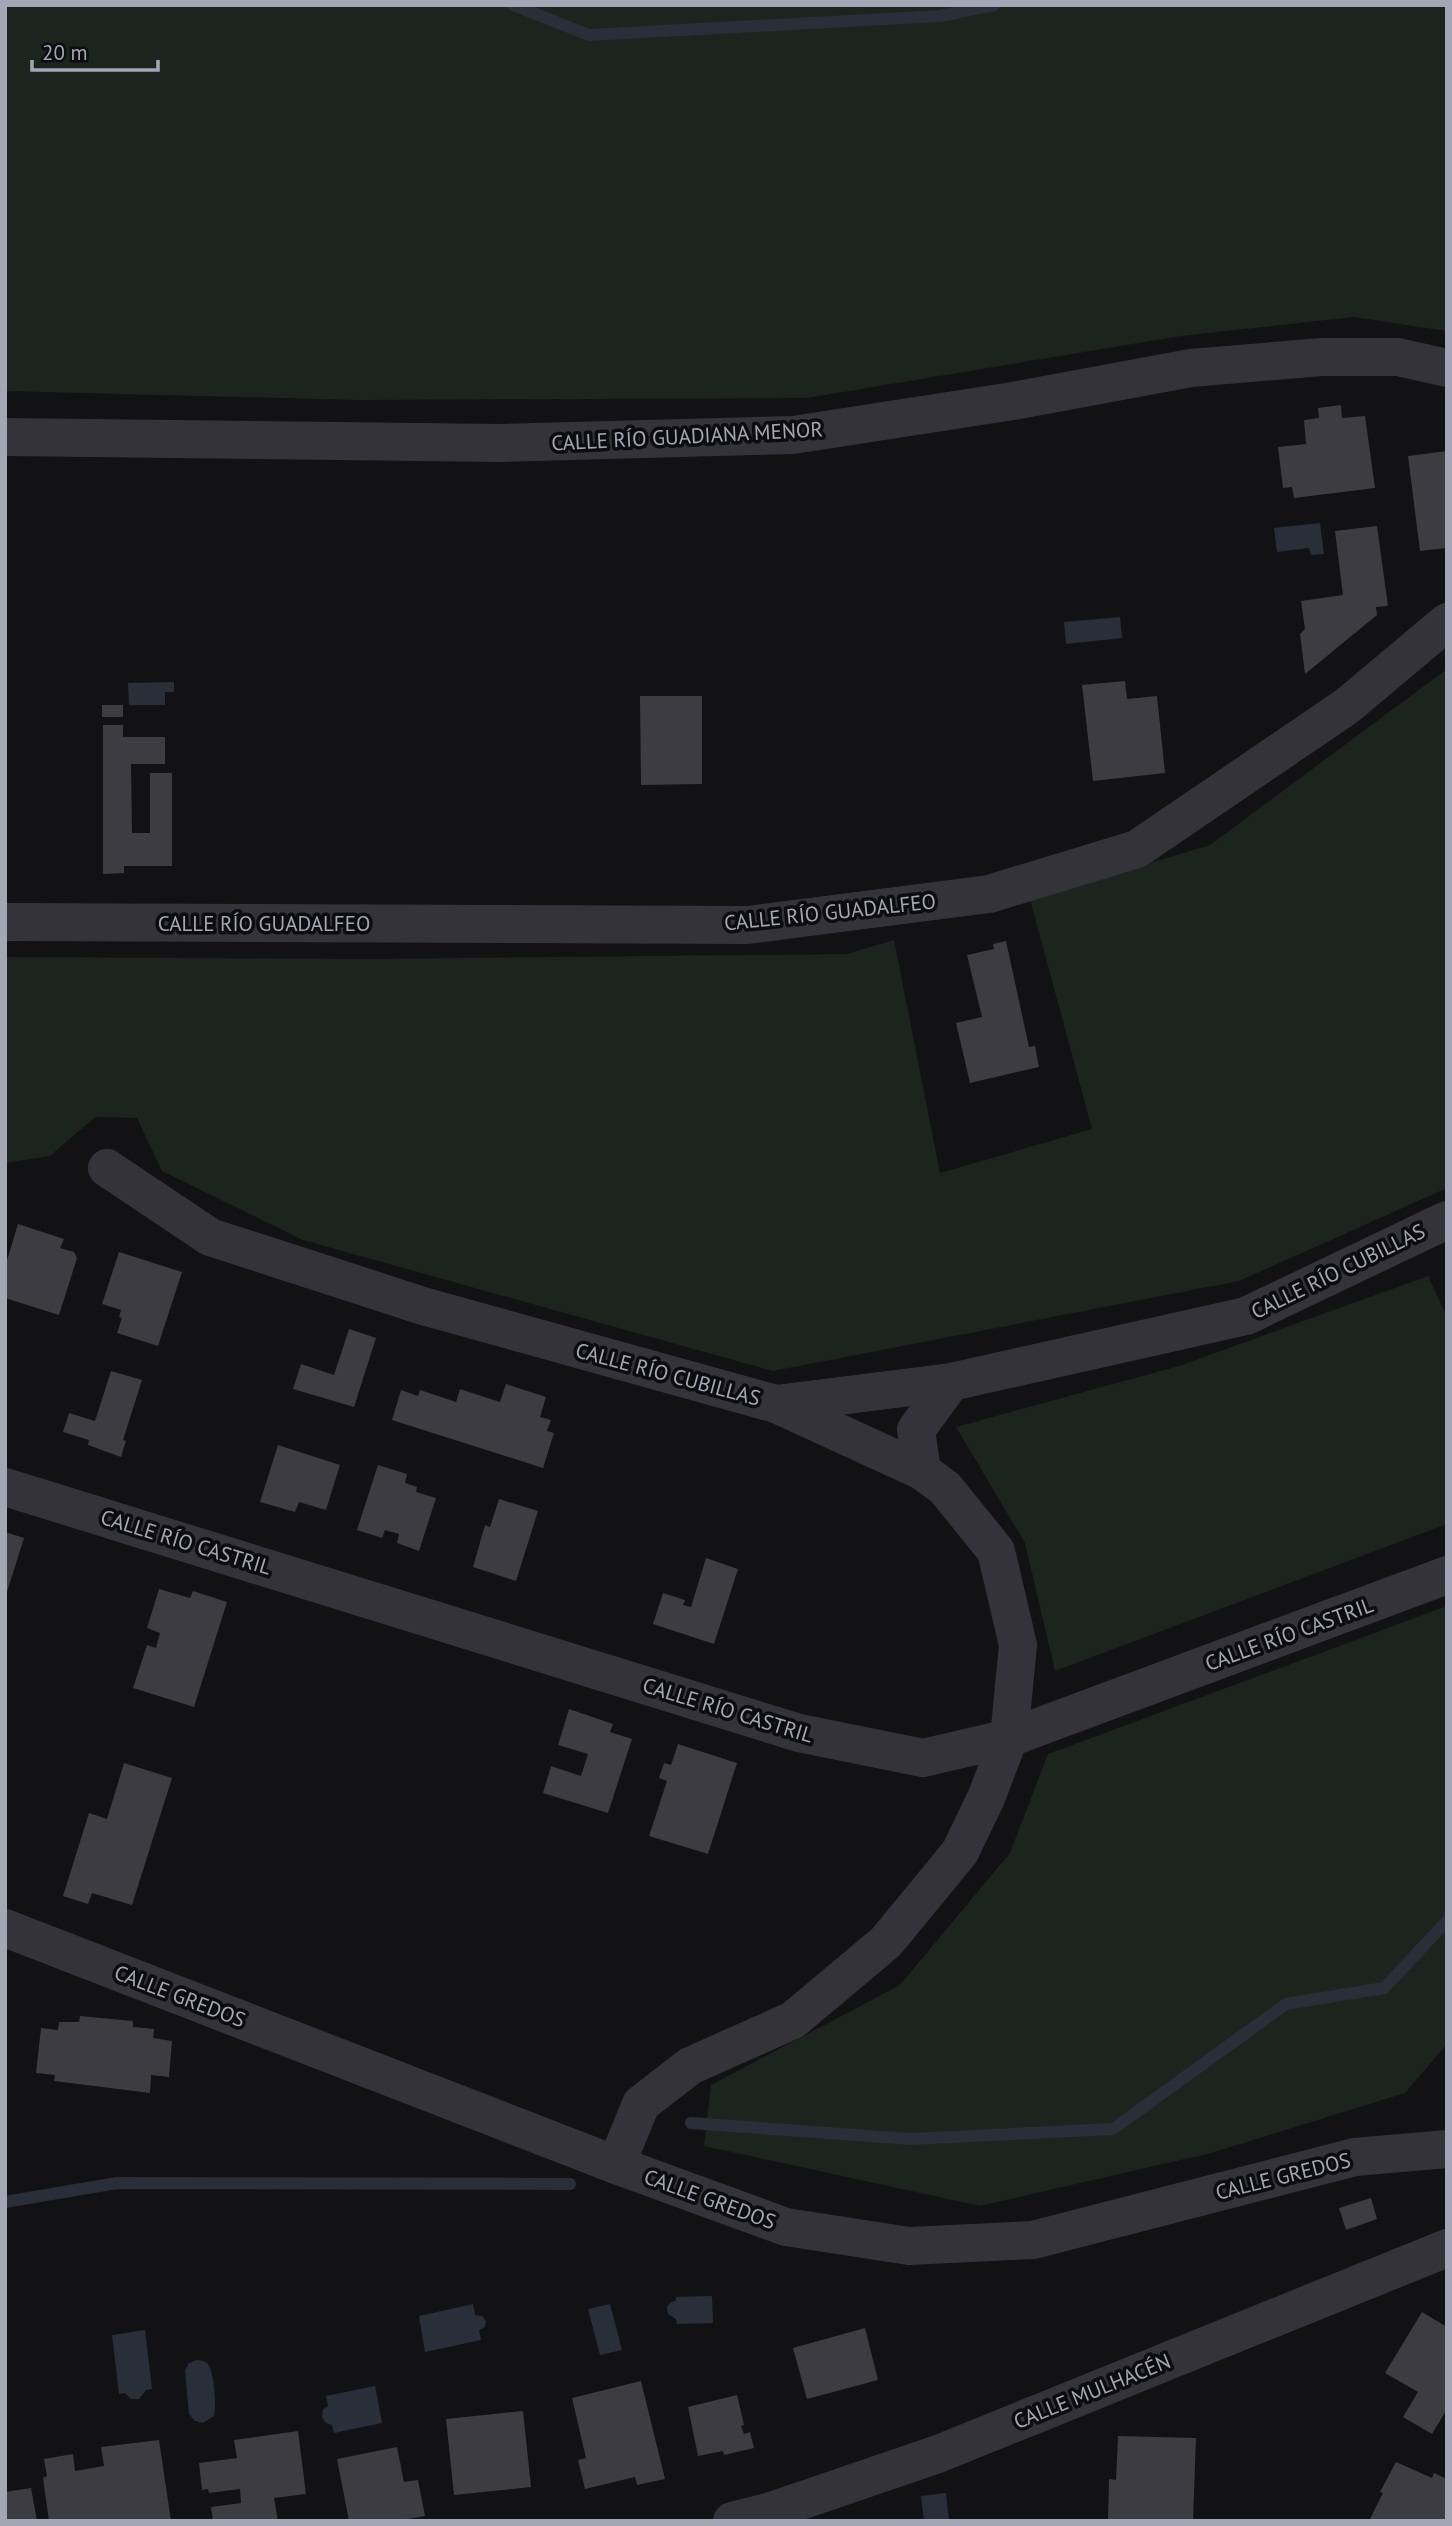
<svg xmlns="http://www.w3.org/2000/svg" width="1452" height="2526" font-family="'PT Sans',sans-serif">
  <style>
    .green { fill: #1c241e }
    .water { fill: #282f38 }
    .lines { fill: none; stroke-linecap: round; stroke-linejoin: round }
    .stream { stroke: #282f38; stroke-width: 12 }
    .building { fill: #3c3c41 }
    .minor { stroke: #333339; stroke-width: 38 }
    .tertiary { stroke: #333339; stroke-width: 38 }
    .labels { text-anchor: middle; dominant-baseline: central; stroke-width: 7; stroke-linejoin: round; paint-order: stroke }
    .street-label { font-size: 21px; fill: #a3a7b5; stroke: #0d0d0f }
  </style>
  <rect width="100%" height="100%" fill="#121214"/>
  <g class="green">
    <path d="M 5,5 L 1447,5 L 1447,331 L 1354,317 L 1181,336 L 807,398 L 358,400 L 5,391 Z"/>
    <path d="M 1447,669 L 1447,1188 L 1239,1281 L 773,1371 L 303,1240 L 162,1171 L 137,1118 L 95,1117 L 50,1156 L 5,1163 L 5,957 L 370,959 L 847,954 L 894,940 L 940,1173 L 1092,1129 L 1030,899 L 1210,845 Z"/>
    <path d="M 1428,1276 L 1447,1317 L 1447,1524 L 1055,1671 L 1025,1543 L 956,1427 L 1179,1366 Z"/>
    <path d="M 1447,1606 L 1447,2044 L 1405,2093 L 1211,2153 L 980,2206 L 704,2146 L 711,2085 L 900,1985 L 1010,1853 L 1048,1754 Z"/>
  </g>
  <g class="water">
    <path d="M 1320,523 L 1324,554 L 1311,555 L 1309,548 L 1277,552 L 1274,528 Z"/>
    <path d="M 1120,617 L 1122,638 L 1066,644 L 1064,622 Z"/>
    <path d="M 174,682 L 174,692 L 165,692 L 165,705 L 129,705 L 128,683 Z"/>
    <path d="M 712,2296 L 713,2323 L 677,2324 L 676,2319 L 668,2314 L 667,2307 L 671,2302 L 676,2301 L 676,2297 Z"/>
    <path d="M 473,2304 L 475,2315 L 482,2316 L 486,2321 L 485,2327 L 479,2330 L 481,2340 L 425,2352 L 419,2316 Z"/>
    <path d="M 610,2304 L 622,2350 L 600,2355 L 588,2309 Z"/>
    <path d="M 145,2330 L 152,2389 L 146,2390 L 139,2399 L 131,2399 L 125,2393 L 119,2394 L 112,2335 Z"/>
    <path d="M 197,2360 C 201,2361 204,2360 208,2364 C 214,2371 217,2408 214,2416 L 203,2423 L 195,2421 L 189,2414 L 185,2370 L 189,2363 Z"/>
    <path d="M 375,2386 L 382,2423 L 334,2433 L 332,2425 L 326,2423 L 322,2417 L 323,2410 L 328,2406 L 326,2396 Z"/>
    <path d="M 946,2493 L 949,2521 L 924,2521 L 921,2496 Z"/>
  </g>
  <g class="lines">
    <g class="stream">
      <path d="M 513,5 L 589,35 L 940,16 L 994,5"/>
      <path d="M 691,2123 L 911,2139 L 1113,2129 L 1286,2004 L 1384,1988 L 1447,1921"/>
      <path d="M 5,2202 L 117,2183 L 570,2184"/>
    </g>
  </g>
  <g class="building">
    <path d="M 1341,405 L 1342,418 L 1365,416 L 1375,488 L 1294,498 L 1292,487 L 1283,488 L 1278,447 L 1306,444 L 1304,420 L 1319,418 L 1318,408 Z"/>
    <path d="M 1447,451 L 1447,548 L 1420,551 L 1408,456 Z"/>
    <path d="M 1377,526 L 1388,606 L 1376,607 L 1377,615 L 1305,674 L 1300,634 L 1305,629 L 1301,601 L 1343,595 L 1335,531 Z"/>
    <path d="M 1125,681 L 1127,699 L 1157,696 L 1165,773 L 1093,781 L 1082,685 Z"/>
    <path d="M 640,696 L 702,696 L 702,784 L 641,785 Z"/>
    <rect x="102" y="705" width="21" height="12"/>
    <path d="M 103,725 L 123,725 L 123,737 L 165,737 L 165,764 L 131,764 L 132,833 L 150,833 L 150,773 L 172,773 L 172,866 L 124,866 L 124,873 L 103,874 Z"/>
    <path d="M 1006,941 L 1029,1047 L 1035,1046 L 1039,1067 L 970,1083 L 956,1023 L 982,1017 L 967,955 L 994,949 L 993,944 Z"/>
    <path d="M 18,1224 L 64,1239 L 60,1248 L 74,1252 L 77,1258 L 59,1315 L 5,1298 L 5,1267 Z"/>
    <path d="M 119,1252 L 182,1272 L 158,1346 L 117,1333 L 122,1318 L 119,1317 L 121,1310 L 102,1304 Z"/>
    <path d="M 349,1329 L 376,1338 L 354,1407 L 293,1389 L 301,1364 L 334,1375 Z"/>
    <path d="M 111,1371 L 142,1380 L 123,1440 L 126,1441 L 121,1457 L 88,1445 L 89,1440 L 63,1432 L 69,1413 L 95,1421 Z"/>
    <path d="M 506,1384 L 546,1397 L 540,1417 L 551,1420 L 547,1431 L 554,1433 L 543,1468 L 392,1420 L 401,1390 L 418,1396 L 420,1390 L 456,1402 L 460,1389 L 500,1402 Z"/>
    <path d="M 278,1445 L 340,1465 L 326,1510 L 299,1502 L 295,1512 L 260,1502 Z"/>
    <path d="M 378,1465 L 407,1474 L 405,1483 L 417,1487 L 416,1492 L 436,1498 L 419,1551 L 397,1543 L 399,1534 L 385,1530 L 382,1538 L 357,1530 Z"/>
    <path d="M 499,1499 L 538,1511 L 516,1581 L 473,1567 L 485,1525 L 490,1527 Z"/>
    <path d="M 5,1532 L 24,1538 L 6,1595 L 5,1595 Z"/>
    <path d="M 706,1558 L 738,1569 L 714,1644 L 653,1624 L 663,1593 L 685,1600 L 683,1605 L 691,1607 Z"/>
    <path d="M 159,1589 L 190,1598 L 193,1591 L 227,1602 L 194,1707 L 133,1688 L 147,1645 L 156,1648 L 160,1633 L 147,1628 Z"/>
    <path d="M 569,1709 L 613,1724 L 610,1732 L 632,1739 L 608,1813 L 543,1793 L 551,1766 L 581,1776 L 588,1754 L 558,1745 Z"/>
    <path d="M 678,1744 L 737,1763 L 708,1854 L 649,1836 L 667,1781 L 659,1778 L 664,1763 L 671,1765 Z"/>
    <path d="M 124,1763 L 172,1778 L 132,1905 L 92,1893 L 88,1904 L 63,1896 L 89,1813 L 107,1819 Z"/>
    <path d="M 80,2016 L 133,2021 L 133,2027 L 154,2029 L 153,2038 L 172,2041 L 169,2077 L 151,2075 L 150,2093 L 54,2081 L 55,2075 L 36,2073 L 41,2028 L 58,2030 L 59,2022 L 79,2022 Z"/>
    <path d="M 1371,2198 L 1377,2219 L 1346,2230 L 1339,2208 Z"/>
    <path d="M 1422,2312 L 1447,2327 L 1447,2363 L 1445,2366 L 1447,2368 L 1447,2409 L 1432,2434 L 1403,2417 L 1418,2392 L 1385,2373 Z"/>
    <path d="M 865,2328 L 878,2380 L 807,2399 L 793,2348 Z"/>
    <path d="M 641,2381 L 665,2479 L 637,2485 L 635,2477 L 585,2489 L 578,2460 L 586,2458 L 572,2398 Z"/>
    <path d="M 737,2395 L 744,2425 L 741,2426 L 744,2434 L 750,2432 L 754,2448 L 724,2455 L 723,2451 L 698,2456 L 688,2407 Z"/>
    <path d="M 523,2411 L 531,2487 L 454,2495 L 446,2419 Z"/>
    <path d="M 298,2431 L 306,2494 L 274,2498 L 278,2521 L 213,2521 L 211,2507 L 241,2503 L 240,2489 L 209,2493 L 208,2489 L 202,2490 L 199,2463 L 237,2458 L 234,2440 Z"/>
    <path d="M 1118,2436 L 1196,2438 L 1193,2521 L 1108,2521 L 1109,2479 L 1116,2480 Z"/>
    <path d="M 159,2440 L 171,2521 L 49,2521 L 43,2478 L 47,2476 L 44,2459 L 73,2454 L 75,2471 L 104,2466 L 101,2447 Z"/>
    <path d="M 397,2447 L 404,2482 L 418,2480 L 425,2516 L 407,2519 L 408,2521 L 349,2521 L 337,2459 Z"/>
    <path d="M 1396,2462 L 1432,2478 L 1434,2473 L 1447,2479 L 1447,2521 L 1369,2521 L 1383,2493 L 1380,2492 Z"/>
    <path d="M 31,2488 L 37,2521 L 5,2521 L 5,2492 Z"/>
  </g>
  <g class="lines">
    <g class="minor">
      <path d="M 5,437 L 501,443 L 793,435 L 1013,401 L 1191,368 L 1322,357 L 1398,357 L 1447,368"/>
      <path d="M 5,922 L 748,925 L 989,894 L 1137,849 L 1347,706 L 1447,622"/>
      <path d="M 107,1168 L 210,1237 L 423,1306 L 776,1404 L 951,1382 L 1246,1316 L 1447,1220"/>
      <path d="M 922,1471 L 916,1430 L 951,1382"/>
      <path d="M 5,1487 L 799,1733 L 923,1758 L 1009,1738 L 1447,1575"/>
      <path d="M 5,1928 L 616,2165 L 786,2227 L 909,2246 L 1033,2240 L 1355,2157 L 1447,2149"/>
      <path d="M 616,2165 L 641,2104 L 690,2066 L 793,2020 L 886,1942 L 960,1852 L 986,1798 L 1009,1738 L 1018,1645 L 996,1551 L 945,1488 L 922,1471 L 776,1404"/>
    </g>
    <path class="tertiary" d="M 732,2521 L 768,2512 L 938,2454 L 1447,2248"/>
  </g>
  <g class="labels">
    <g class="street-label">
      <text transform="translate(687 436) rotate(-3)">CALLE RÍO GUADIANA MENOR</text>
      <text transform="translate(830 912) rotate(-6)">CALLE RÍO GUADALFEO</text>
      <text x="264" y="923">CALLE RÍO GUADALFEO</text>
      <text transform="translate(1338 1271) rotate(-26)">CALLE RÍO CUBILLAS</text>
      <text transform="translate(668 1374) rotate(15)">CALLE RÍO CUBILLAS</text>
      <text transform="translate(186 1542) rotate(17)">CALLE RÍO CASTRIL</text>
      <text transform="translate(1289 1634) rotate(-20)">CALLE RÍO CASTRIL</text>
      <text transform="translate(728 1710) rotate(17)">CALLE RÍO CASTRIL</text>
      <text transform="translate(180 1996) rotate(21)">CALLE GREDOS</text>
      <text transform="translate(1283 2176) rotate(-14)">CALLE GREDOS</text>
      <text transform="translate(710 2199) rotate(20)">CALLE GREDOS</text>
      <text transform="translate(1092 2391) rotate(-22)">CALLE MULHACÉN</text>
    </g>
  </g>
  <rect width="1452" height="2526" fill="none" stroke="#a3a7b5" stroke-width="14"/>
  <path d="M32 60v10h126v-10" fill="none" stroke="#a3a7b5" stroke-width="3.5"/>
  <text x="42" y="60" font-size="21" fill="#a3a7b5" stroke="#0d0d0f" stroke-width="5" paint-order="stroke">20 m</text>
</svg>
